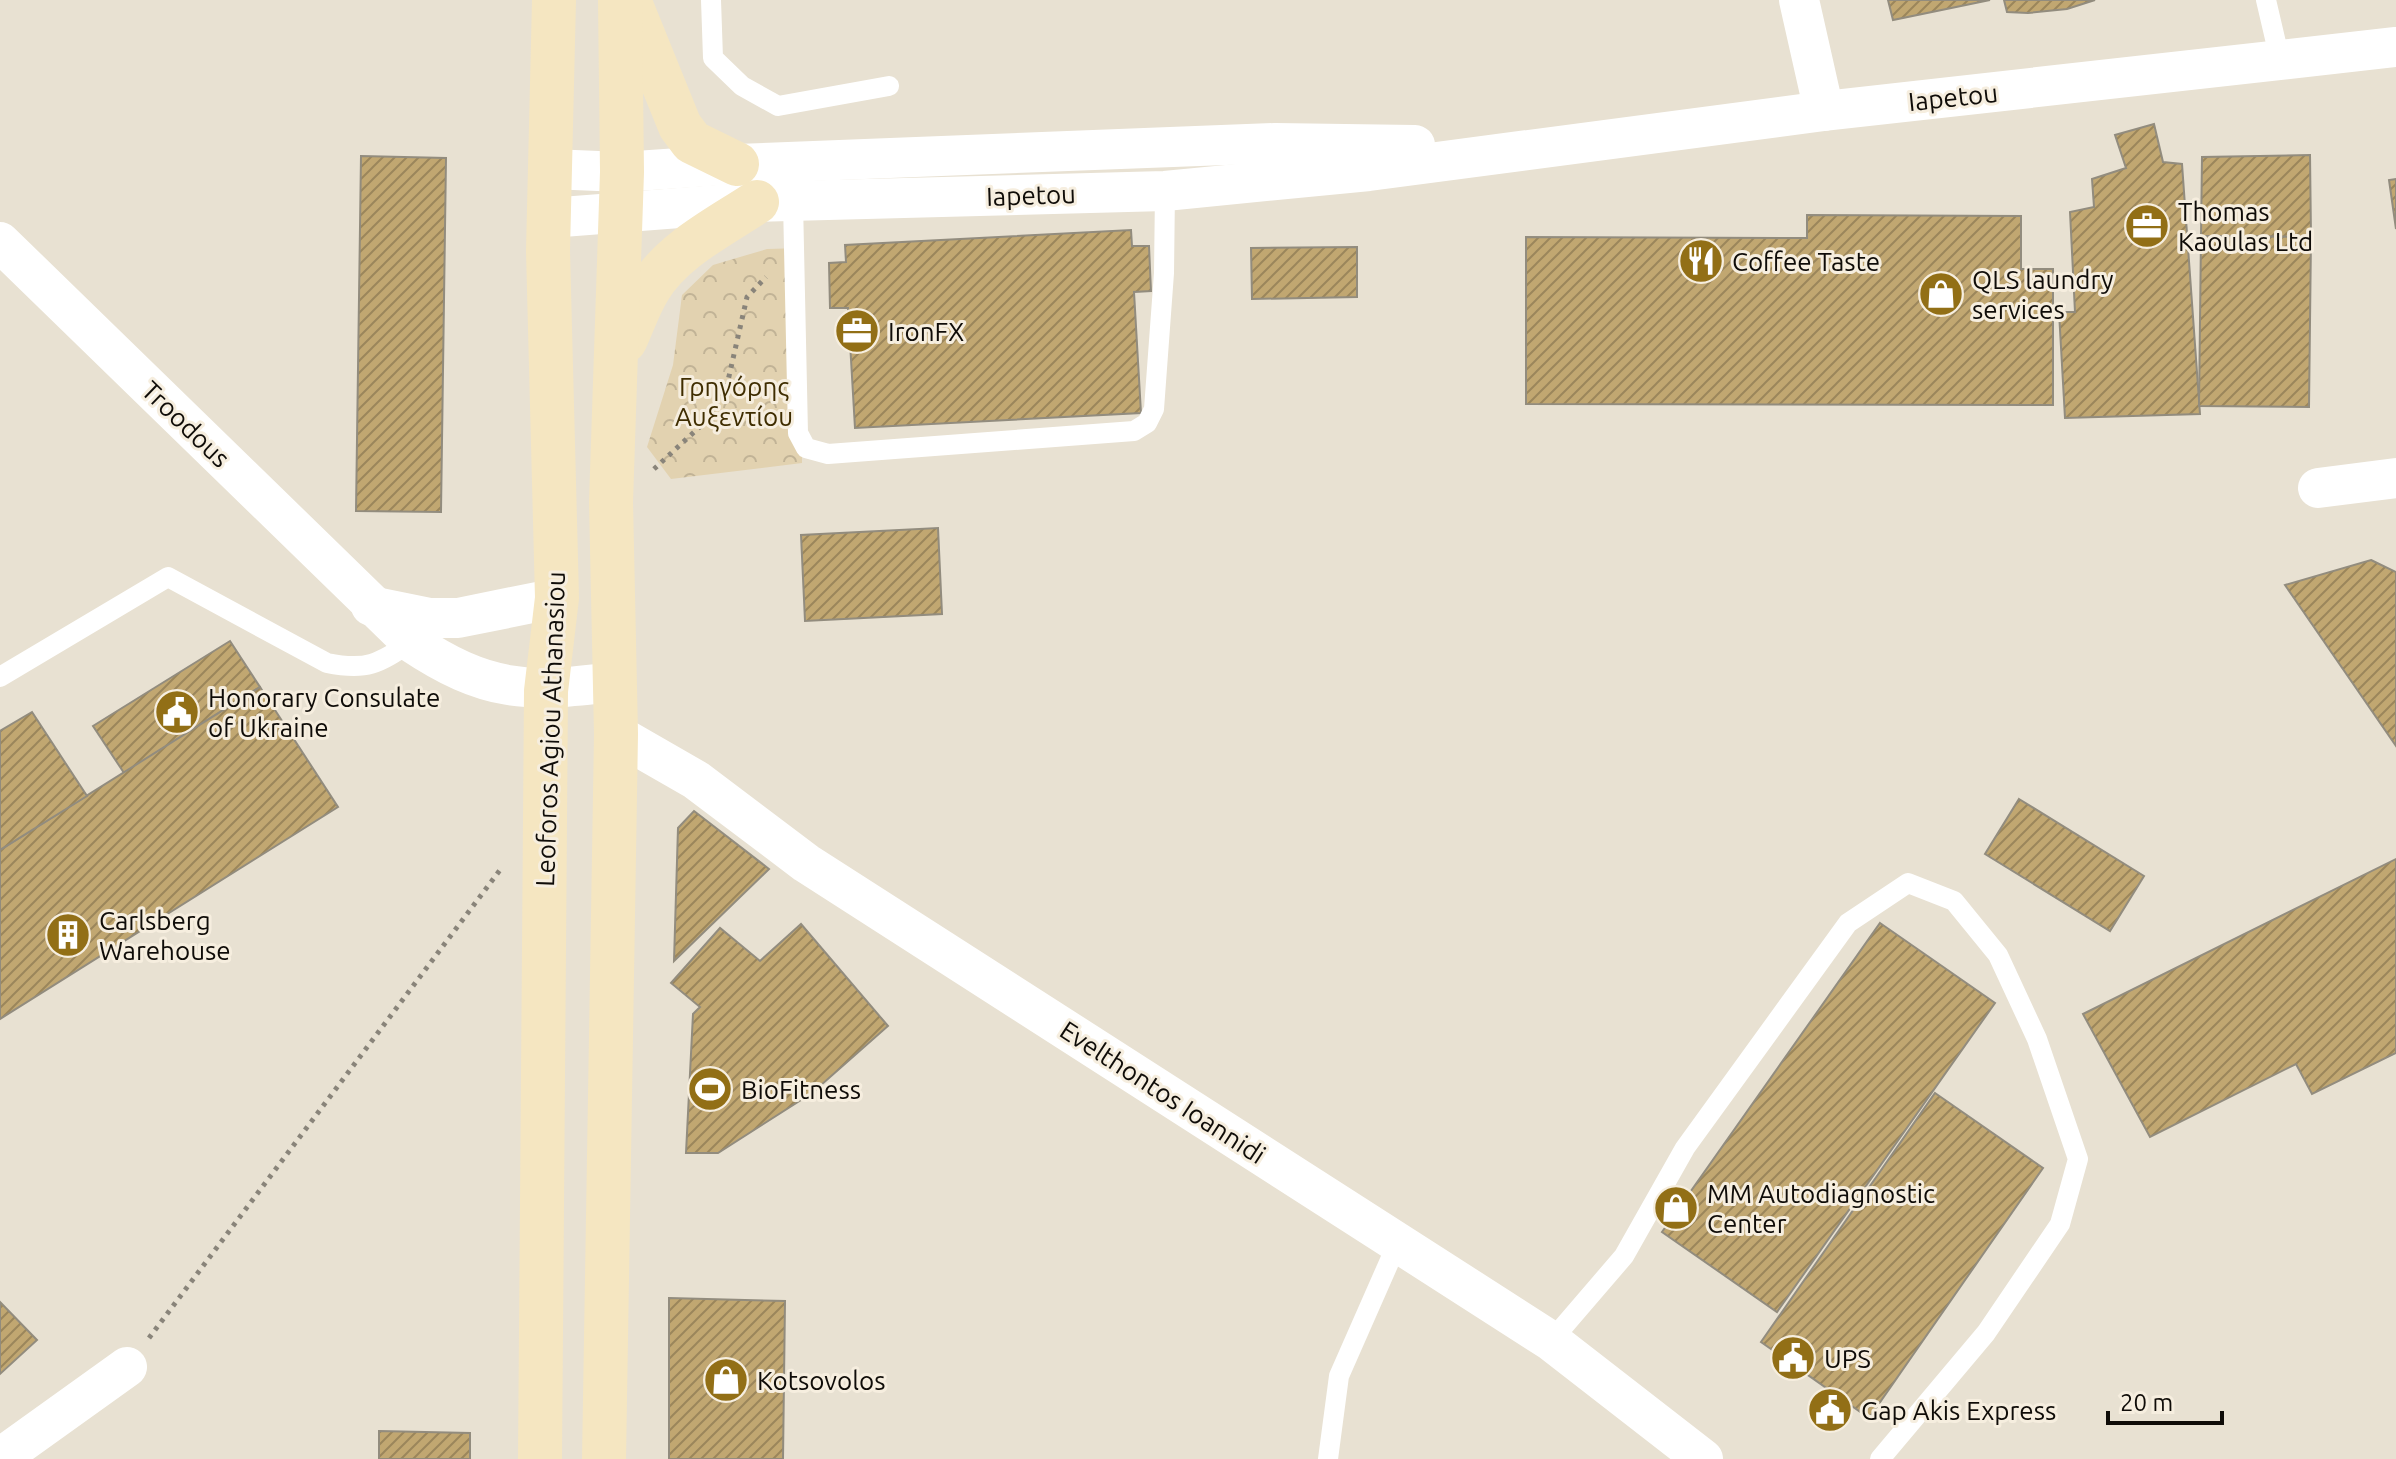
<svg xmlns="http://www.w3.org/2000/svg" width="2396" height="1459" font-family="Ubuntu,sans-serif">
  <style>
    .park { fill: url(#park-crowns) }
    .building { fill: url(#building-hatch); stroke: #928c7e; stroke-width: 2 }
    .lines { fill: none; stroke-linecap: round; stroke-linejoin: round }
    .path { stroke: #89847a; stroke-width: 5; stroke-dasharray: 4 6; stroke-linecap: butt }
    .service { stroke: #fff; stroke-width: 20 }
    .minor { stroke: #fff; stroke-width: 40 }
    .secondary { stroke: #f5e6c1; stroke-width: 44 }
    .labels { text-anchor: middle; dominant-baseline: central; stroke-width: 6; stroke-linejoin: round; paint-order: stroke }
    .street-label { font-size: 26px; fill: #0f0c08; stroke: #f6eedf }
    .poi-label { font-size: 26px; fill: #0f0c08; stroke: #f6eedf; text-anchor: start }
    .park-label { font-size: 26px; fill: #3f2d00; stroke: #f6eedf }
  </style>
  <defs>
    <pattern id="park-crowns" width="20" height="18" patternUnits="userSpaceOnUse" patternTransform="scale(2)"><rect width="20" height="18" fill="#e2d2b0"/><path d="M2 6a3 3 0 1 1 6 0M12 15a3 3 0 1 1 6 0" fill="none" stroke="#c1b396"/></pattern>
    <pattern id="building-hatch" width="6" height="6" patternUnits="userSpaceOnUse" patternTransform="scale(2)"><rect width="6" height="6" fill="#c1a771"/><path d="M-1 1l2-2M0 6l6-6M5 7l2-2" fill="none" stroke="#9b865b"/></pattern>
  </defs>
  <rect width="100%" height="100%" fill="#e8e1d2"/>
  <path class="park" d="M 801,248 L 802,463 L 671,479 L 647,447 L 673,365 L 682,295 L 713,265 L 767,249 Z"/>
  <g class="building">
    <path d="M 1888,0 L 1990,0 L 1893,20 Z"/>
    <path d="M 2004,0 L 2095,0 L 2067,9 L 2028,13 L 2007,12 Z"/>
    <path d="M 2154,124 L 2163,162 L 2182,164 L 2200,414 L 2065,418 L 2059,312 L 2075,312 L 2070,212 L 2094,207 L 2092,179 L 2126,168 L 2115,135 Z"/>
    <path d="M 2310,155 L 2311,237 L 2201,236 L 2202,157 Z"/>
    <path d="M 361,156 L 446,158 L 441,512 L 356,511 Z"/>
    <path d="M 2396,179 L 2396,229 L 2389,180 Z"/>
    <path d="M 1807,215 L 2021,216 L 2021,269 L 2053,269 L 2053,405 L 1526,404 L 1526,237 L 1807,238 Z"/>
    <path d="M 1131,230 L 1132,246 L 1149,246 L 1151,291 L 1134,292 L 1141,413 L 855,428 L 848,308 L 830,308 L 829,263 L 846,262 L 845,245 Z"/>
    <path d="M 2201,236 L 2311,237 L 2309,407 L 2199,406 Z"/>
    <path d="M 1357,247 L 1357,297 L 1252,299 L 1251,248 Z"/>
    <path d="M 938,528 L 942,614 L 805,621 L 801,535 Z"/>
    <path d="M 2371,560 L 2396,572 L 2396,746 L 2285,585 Z"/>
    <path d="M 230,641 L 260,687 L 124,773 L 93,726 Z"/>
    <path d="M 260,687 L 338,807 L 0,1019 L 0,850 Z"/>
    <path d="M 32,712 L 87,796 L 0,850 L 0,731 Z"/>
    <path d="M 2019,799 L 2144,876 L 2110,931 L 1985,854 Z"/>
    <path d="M 694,811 L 769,869 L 674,961 L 678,828 Z"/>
    <path d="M 2396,859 L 2396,1053 L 2312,1094 L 2296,1064 L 2150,1137 L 2083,1014 Z"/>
    <path d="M 1880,923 L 1995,1003 L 1777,1312 L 1662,1232 Z"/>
    <path d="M 801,924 L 888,1026 L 812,1093 L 718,1153 L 686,1153 L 693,1014 L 700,1007 L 671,983 L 720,928 L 760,961 Z"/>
    <path d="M 1935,1093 L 2043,1168 L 1869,1418 L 1761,1342 Z"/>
    <path d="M 669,1298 L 785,1301 L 783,1459 L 669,1459 Z"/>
    <path d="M 0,1302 L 37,1340 L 0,1374 Z"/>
    <path d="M 379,1431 L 470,1433 L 470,1459 L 379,1459 Z"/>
  </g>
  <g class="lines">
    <g class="path">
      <path d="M 654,469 L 705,422 L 727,385 L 747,297 L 766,277"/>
      <path d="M 149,1338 L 503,866"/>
    </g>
    <g class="service">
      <path d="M 711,0 L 713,58 L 742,86 L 778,106 L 889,86"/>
      <path d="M 2266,0 L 2280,60"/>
      <path d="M 793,202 L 798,433 L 806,448 L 828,454 L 1134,431 L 1147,423 L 1154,409 L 1164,273 L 1165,191"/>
      <path d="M 0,677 L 168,577 L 327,663 C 367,671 378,664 411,642"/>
      <path d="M 1551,1341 L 1624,1256 L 1685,1148 L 1848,923 L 1908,883 L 1954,901 L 1998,955 L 2037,1039 L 2078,1159 L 2060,1224 L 1986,1333 L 1880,1459"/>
      <path d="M 1328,1459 L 1339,1376 L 1398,1242"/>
    </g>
    <g class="minor">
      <path d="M 1799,0 L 1824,111"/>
      <path d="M 550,169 L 622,172 L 737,164 L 1275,143 L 1415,145"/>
      <path d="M 549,218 L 757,202 L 1165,191 L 1369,171 L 1824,111 L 2396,47"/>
      <path d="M 0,242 L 411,642 C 486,692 526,693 613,682"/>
      <path d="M 2318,488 L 2396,478"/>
      <path d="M 371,606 L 430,618 L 458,618 L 557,598"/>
      <path d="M 616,734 L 696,780 L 806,863 L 1551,1341 L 1703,1459"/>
      <path d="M 0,1458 L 127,1367"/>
    </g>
    <g class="secondary">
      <path d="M 629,0 L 680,126 L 692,142 L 737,164"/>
      <path d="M 625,341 C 633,324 639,305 649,289 C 672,250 721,226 757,202"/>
      <path d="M 540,1459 L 546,691 L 557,598 L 548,251 L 554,0"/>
      <path d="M 604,1459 L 616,734 L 611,502 L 622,172 L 620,0"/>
    </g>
  </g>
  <defs>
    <g id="office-disc" transform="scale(2.3)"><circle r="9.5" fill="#926f16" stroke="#f6eedf"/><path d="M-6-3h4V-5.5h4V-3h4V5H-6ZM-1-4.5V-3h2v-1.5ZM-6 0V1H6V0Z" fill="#fff"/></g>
    <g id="restaurant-disc" transform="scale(2.3)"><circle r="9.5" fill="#926f16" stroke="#f6eedf"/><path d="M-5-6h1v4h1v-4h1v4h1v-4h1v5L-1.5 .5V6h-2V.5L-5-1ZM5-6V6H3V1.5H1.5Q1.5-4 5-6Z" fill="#fff"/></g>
    <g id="shop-disc" transform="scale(2.3)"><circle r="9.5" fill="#926f16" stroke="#f6eedf"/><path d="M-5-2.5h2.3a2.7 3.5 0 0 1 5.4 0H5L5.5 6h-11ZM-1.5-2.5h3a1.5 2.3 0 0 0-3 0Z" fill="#fff"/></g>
    <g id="civic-disc" transform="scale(2.3)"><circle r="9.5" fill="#926f16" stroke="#f6eedf"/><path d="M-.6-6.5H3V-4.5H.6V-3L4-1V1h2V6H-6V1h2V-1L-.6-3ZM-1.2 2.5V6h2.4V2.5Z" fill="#fff"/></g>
    <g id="building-disc" transform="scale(2.3)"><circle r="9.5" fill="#926f16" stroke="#f6eedf"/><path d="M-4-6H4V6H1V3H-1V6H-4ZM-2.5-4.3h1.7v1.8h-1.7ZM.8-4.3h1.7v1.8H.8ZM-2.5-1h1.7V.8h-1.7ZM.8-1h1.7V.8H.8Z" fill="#fff"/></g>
    <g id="stadium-disc" transform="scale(2.3)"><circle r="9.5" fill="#926f16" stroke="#f6eedf"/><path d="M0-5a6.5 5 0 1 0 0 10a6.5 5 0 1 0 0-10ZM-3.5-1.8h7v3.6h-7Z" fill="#fff"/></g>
  </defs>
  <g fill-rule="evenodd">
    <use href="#office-disc" x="2147" y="226"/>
    <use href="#restaurant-disc" x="1701" y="261"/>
    <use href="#shop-disc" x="1941" y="294"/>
    <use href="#office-disc" x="857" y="331"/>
    <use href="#civic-disc" x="177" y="712"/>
    <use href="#building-disc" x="68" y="935"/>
    <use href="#stadium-disc" x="710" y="1089"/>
    <use href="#shop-disc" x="1676" y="1208"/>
    <use href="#civic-disc" x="1793" y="1358"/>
    <use href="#shop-disc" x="726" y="1380"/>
    <use href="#civic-disc" x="1830" y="1410"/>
  </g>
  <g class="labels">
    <g class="street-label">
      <text transform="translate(1953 97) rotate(-6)">Iapetou</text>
      <text transform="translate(1031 195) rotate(-2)">Iapetou</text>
      <text transform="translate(186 424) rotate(44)">Troodous</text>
      <text transform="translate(550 729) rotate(-88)">Leoforos Agiou Athanasiou</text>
      <text transform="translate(1163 1092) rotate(33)">Evelthontos Ioannidi</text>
    </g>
    <g class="poi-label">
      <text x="2178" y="211">Thomas<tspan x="2178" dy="30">Kaoulas Ltd</tspan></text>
      <text x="1732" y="261">Coffee Taste</text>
      <text x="1972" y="279">QLS laundry<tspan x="1972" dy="30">services</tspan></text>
      <text x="888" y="331">IronFX</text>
      <text x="208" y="697">Honorary Consulate<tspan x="208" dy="30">of Ukraine</tspan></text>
      <text x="99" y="920">Carlsberg<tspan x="99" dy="30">Warehouse</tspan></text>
      <text x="741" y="1089">BioFitness</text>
      <text x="1707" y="1193">MM Autodiagnostic<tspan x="1707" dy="30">Center</tspan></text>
      <text x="1824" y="1358">UPS</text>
      <text x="757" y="1380">Kotsovolos</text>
      <text x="1861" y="1410">Gap Akis Express</text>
    </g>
    <g class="park-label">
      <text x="734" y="386">Γρηγόρης<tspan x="734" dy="30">Αυξεντίου</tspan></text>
    </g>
  </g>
  <path d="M2108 1411v12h114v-12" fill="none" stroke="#0f0c08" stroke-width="4"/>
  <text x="2120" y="1411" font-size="24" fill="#0f0c08" stroke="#f6eedf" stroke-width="6" paint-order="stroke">20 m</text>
</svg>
